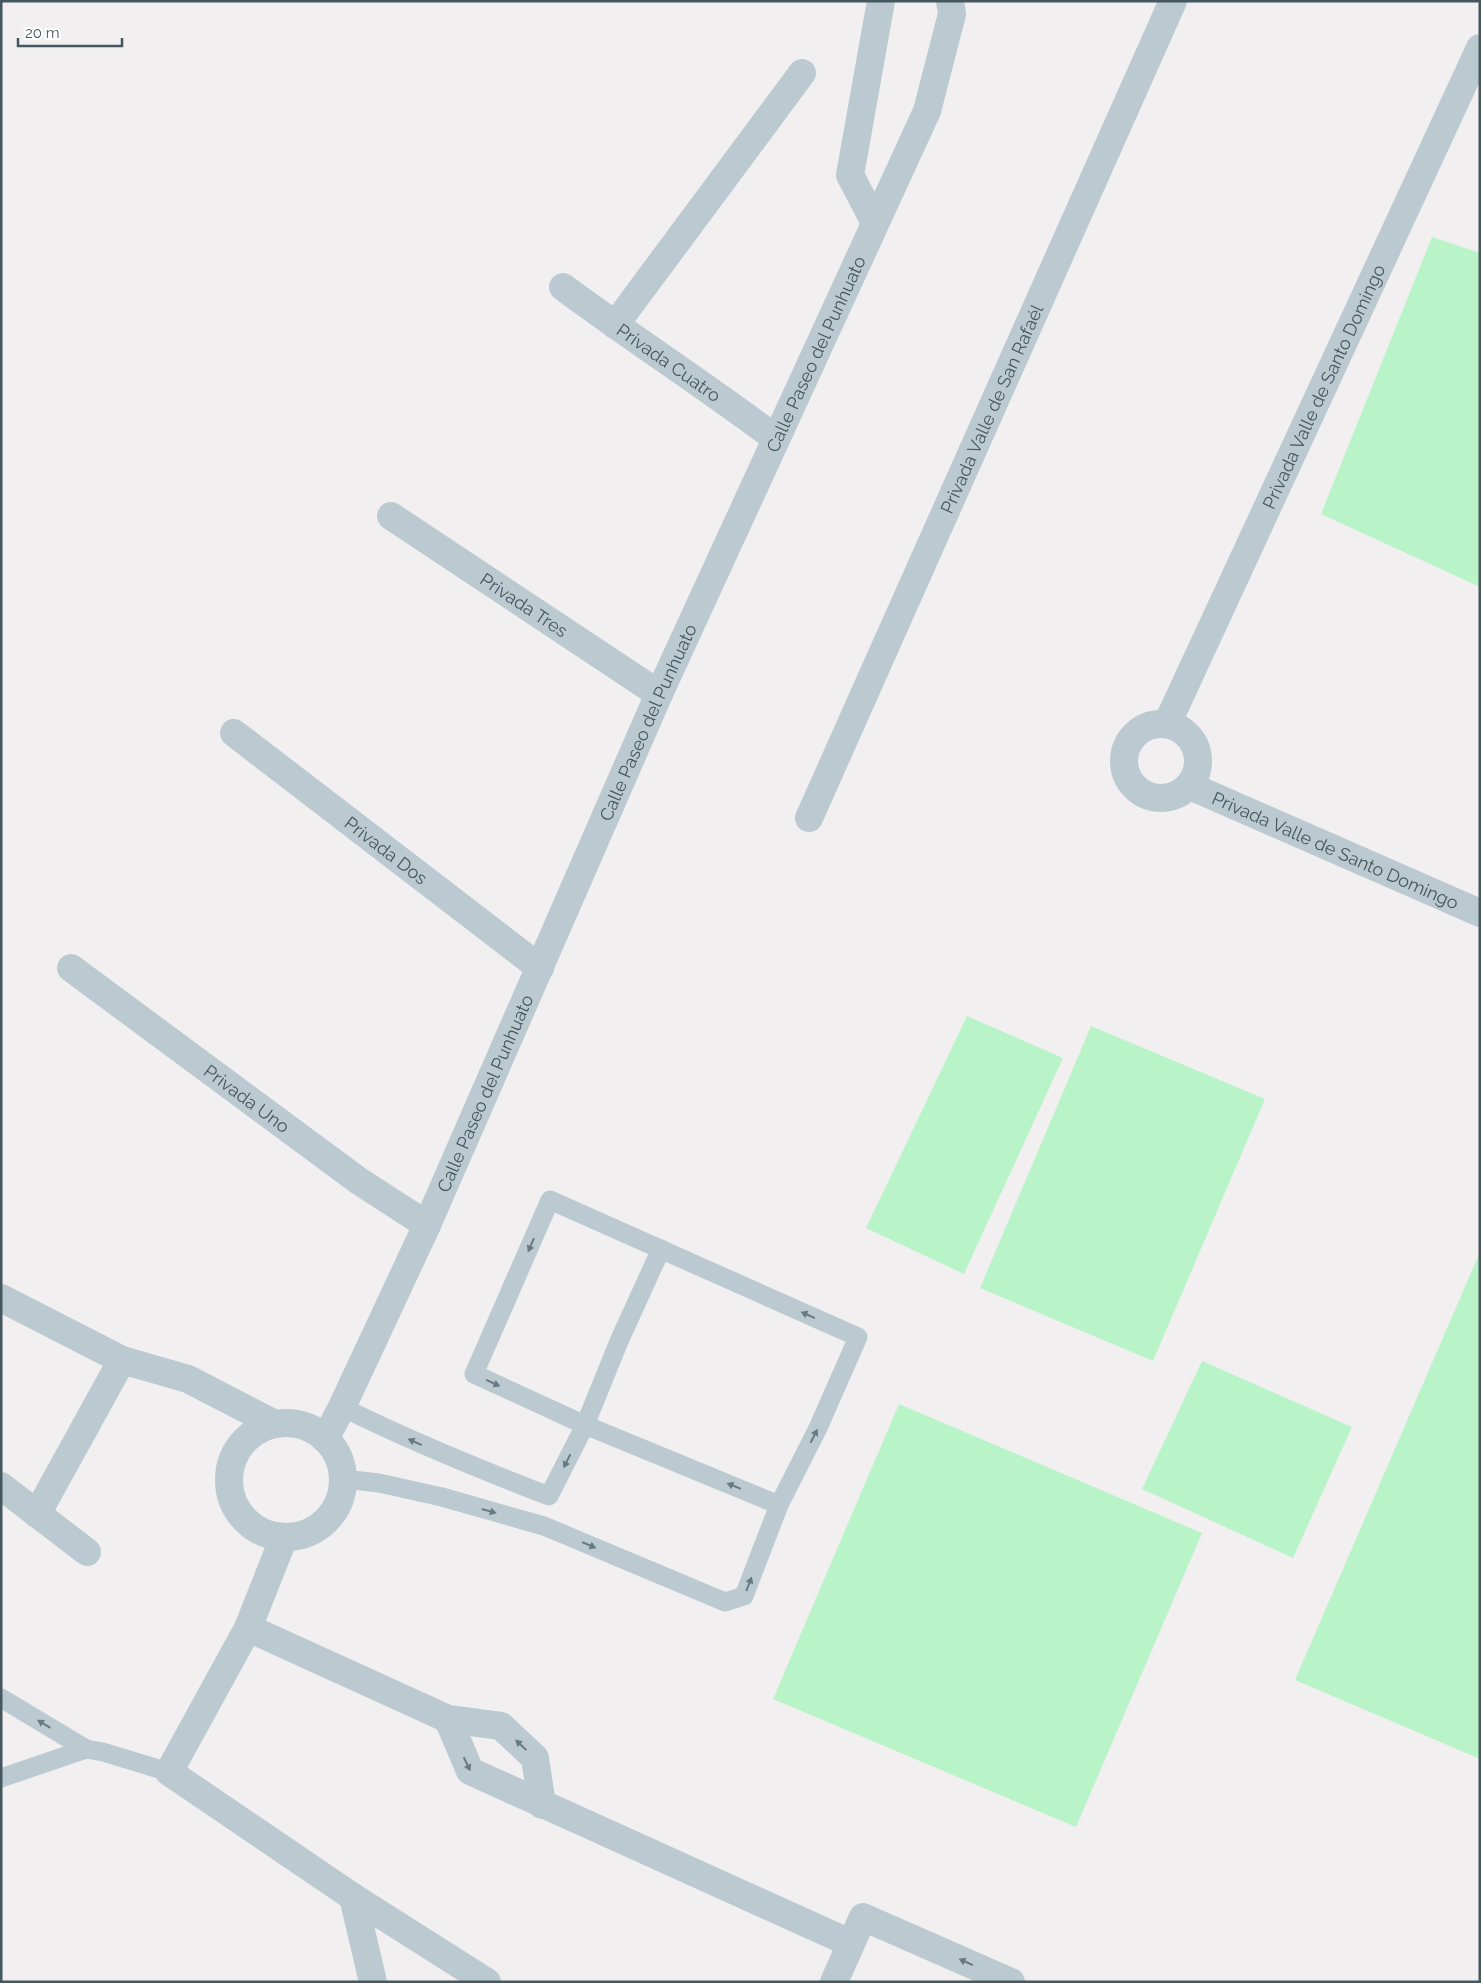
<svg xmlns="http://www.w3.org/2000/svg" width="1481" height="1983" font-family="Raleway,sans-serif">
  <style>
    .green { fill: #b9f4c8 }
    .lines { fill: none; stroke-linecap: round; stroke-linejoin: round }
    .service { stroke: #bbcad0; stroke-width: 19 }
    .minor { stroke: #bbcad0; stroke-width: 28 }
    .tertiary { stroke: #bbcad0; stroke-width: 28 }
    .oneway { fill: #687a81 }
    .labels { text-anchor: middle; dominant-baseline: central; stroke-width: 4; stroke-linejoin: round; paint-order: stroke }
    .street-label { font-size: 18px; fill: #45575f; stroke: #fff }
  </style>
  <rect width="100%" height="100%" fill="#f2eff0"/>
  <g class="green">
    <path d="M 1432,237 L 1480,253 L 1480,587 L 1321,514 Z"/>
    <path d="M 967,1016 L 1063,1058 L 964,1274 L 866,1228 Z"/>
    <path d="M 1091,1026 L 1265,1099 L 1153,1361 L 980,1288 Z"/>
    <path d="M 1480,1252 L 1480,1759 L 1295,1680 Z"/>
    <path d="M 1202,1361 L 1352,1427 L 1293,1558 L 1142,1489 Z"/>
    <path d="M 899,1404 L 1202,1533 L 1076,1827 L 773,1699 Z"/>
  </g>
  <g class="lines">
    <g class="service">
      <path d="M 342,1407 C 410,1441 479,1469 549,1496 L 585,1425 L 620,1339 L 661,1249"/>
      <path d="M 344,1479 L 379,1483 L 442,1497 L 544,1526 L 725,1602 L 744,1596 L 779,1505 L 818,1428 L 858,1337 L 550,1200 L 474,1374 L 585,1425 L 779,1505"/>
      <path d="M 1,1698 L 86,1749 L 103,1752 L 169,1772"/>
      <path d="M 1,1778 L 86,1749"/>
    </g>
    <g class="minor">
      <path d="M 875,223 L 850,175 L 881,1"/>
      <path id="s1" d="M 563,287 C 633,339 706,386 775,438"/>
      <path d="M 615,325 L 802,73"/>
      <path id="s2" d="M 391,516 L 659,694"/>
      <circle cx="1161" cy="761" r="37"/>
      <path id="s3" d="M 1167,724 L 1480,48"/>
      <path id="s4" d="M 234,733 L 540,968"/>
      <path id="s5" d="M 1190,786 L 1480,913"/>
      <path id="s6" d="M 809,818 L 1173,1"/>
      <path id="s7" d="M 71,968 L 359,1181 L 427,1225"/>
      <path d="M 1,1298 L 122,1360 L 188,1379 L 275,1424"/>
      <path d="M 1,1486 L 87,1552"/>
      <path d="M 37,1514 L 122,1360"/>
      <path d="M 248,1628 L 448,1719 L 501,1726 L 535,1758 L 542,1805"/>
      <path d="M 448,1719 L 470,1771 L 850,1943"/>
      <path d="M 353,1897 L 373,1982"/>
      <path d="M 834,1982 L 863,1917 L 1011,1982"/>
    </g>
    <g class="tertiary">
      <circle cx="286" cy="1480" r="57"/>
      <path id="s8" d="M 325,1439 L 342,1407 L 427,1225 L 659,694 L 927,111 L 952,14 L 950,1"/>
      <path d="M 284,1537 L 248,1628 L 169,1772 L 353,1897 L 487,1982"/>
    </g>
  </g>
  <defs><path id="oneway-solid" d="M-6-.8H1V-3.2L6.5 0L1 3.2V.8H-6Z" transform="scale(1.25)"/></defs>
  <g class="oneway">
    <use href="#oneway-solid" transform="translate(531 1245) rotate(113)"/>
    <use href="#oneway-solid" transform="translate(808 1315) rotate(-156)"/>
    <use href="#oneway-solid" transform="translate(493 1383) rotate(25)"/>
    <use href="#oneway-solid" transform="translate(814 1436) rotate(-63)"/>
    <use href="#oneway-solid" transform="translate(415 1442) rotate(-156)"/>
    <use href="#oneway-solid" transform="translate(567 1461) rotate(117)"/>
    <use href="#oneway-solid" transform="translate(734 1486) rotate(-158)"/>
    <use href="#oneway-solid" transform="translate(489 1511) rotate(16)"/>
    <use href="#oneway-solid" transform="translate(589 1545) rotate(23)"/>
    <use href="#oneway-solid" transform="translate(749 1584) rotate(-69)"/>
    <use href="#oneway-solid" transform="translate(44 1724) rotate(-149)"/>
    <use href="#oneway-solid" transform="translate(521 1745) rotate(-137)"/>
    <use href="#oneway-solid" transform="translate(467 1764) rotate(64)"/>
    <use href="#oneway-solid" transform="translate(966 1962) rotate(-156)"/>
  </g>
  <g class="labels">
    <g class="street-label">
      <text stroke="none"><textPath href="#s8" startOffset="1191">Calle Paseo del Punhuato</textPath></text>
      <text stroke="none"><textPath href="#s1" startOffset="130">Privada Cuatro</textPath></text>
      <text stroke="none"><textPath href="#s3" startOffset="372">Privada Valle de Santo Domingo</textPath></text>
      <text stroke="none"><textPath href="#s6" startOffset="448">Privada Valle de San Rafaél</textPath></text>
      <text stroke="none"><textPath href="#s2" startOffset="160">Privada Tres</textPath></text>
      <text stroke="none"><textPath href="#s8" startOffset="786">Calle Paseo del Punhuato</textPath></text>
      <text stroke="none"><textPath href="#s5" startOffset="159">Privada Valle de Santo Domingo</textPath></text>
      <text stroke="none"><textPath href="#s4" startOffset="192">Privada Dos</textPath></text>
      <text stroke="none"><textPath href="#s8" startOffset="381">Calle Paseo del Punhuato</textPath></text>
      <text stroke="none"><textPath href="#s7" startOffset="219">Privada Uno</textPath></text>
    </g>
  </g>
  <rect width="1481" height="1983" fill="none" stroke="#45575f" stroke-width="5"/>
  <path d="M18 38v8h104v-8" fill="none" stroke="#45575f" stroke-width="2.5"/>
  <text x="25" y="38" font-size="15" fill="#45575f" stroke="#ffffff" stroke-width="4" paint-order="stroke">20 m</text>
</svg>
